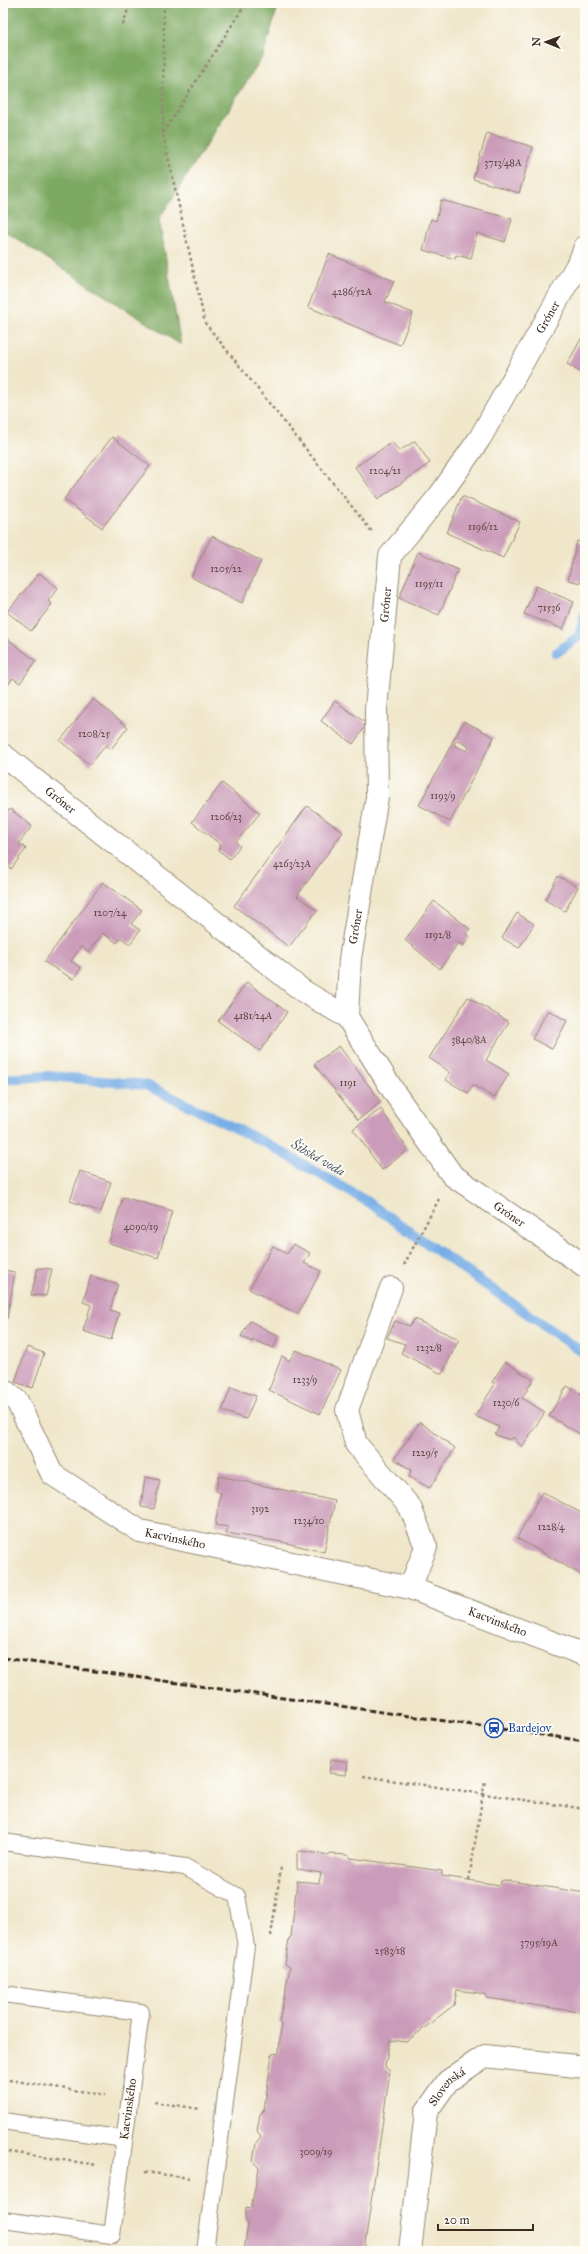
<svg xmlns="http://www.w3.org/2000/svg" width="588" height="2254" font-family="'IM FELL Great Primer',serif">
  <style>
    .forest { fill: #7da962; stroke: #5c6a40 }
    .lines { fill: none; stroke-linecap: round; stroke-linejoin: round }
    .stream { stroke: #77ade6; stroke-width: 10 }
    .building { fill: #cb9cb9; fill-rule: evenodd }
    .service-casing { stroke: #968874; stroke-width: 18 }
    .minor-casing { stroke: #968874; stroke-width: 24 }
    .path { stroke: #968874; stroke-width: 2.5; stroke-dasharray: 3 3; stroke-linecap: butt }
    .service { stroke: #fff; stroke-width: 16 }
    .minor { stroke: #fff; stroke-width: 22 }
    .rail { stroke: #3b2a1e; stroke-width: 3; stroke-dasharray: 6 3; stroke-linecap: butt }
    .labels { text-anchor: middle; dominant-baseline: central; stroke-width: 3.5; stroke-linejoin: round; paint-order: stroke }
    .number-label { font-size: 10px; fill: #5f4645 }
    .street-label { font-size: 12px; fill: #3b2a1e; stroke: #fdfcf7 }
    .transit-label { font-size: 12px; fill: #164399; stroke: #fdfcf7; text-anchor: start }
    .water-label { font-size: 13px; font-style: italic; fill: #505864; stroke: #fdfcf7 }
  </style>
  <rect width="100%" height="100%" fill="#fdfcf7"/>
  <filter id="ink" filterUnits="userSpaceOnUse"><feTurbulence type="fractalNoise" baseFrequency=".025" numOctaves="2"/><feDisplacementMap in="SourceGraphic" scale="8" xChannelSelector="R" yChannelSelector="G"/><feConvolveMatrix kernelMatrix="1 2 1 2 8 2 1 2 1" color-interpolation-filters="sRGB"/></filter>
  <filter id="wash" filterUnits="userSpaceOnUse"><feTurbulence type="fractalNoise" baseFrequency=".012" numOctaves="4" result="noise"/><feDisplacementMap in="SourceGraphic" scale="16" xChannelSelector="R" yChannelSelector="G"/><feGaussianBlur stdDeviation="0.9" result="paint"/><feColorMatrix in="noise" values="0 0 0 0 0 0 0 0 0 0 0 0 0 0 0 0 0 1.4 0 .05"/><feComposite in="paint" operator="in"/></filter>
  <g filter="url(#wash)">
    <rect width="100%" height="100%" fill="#f0e7cb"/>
    <path class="forest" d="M 3,3 L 279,3 L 263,56 L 159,219 L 181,345 L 3,230 Z"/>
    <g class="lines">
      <g class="stream">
        <path d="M 556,653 L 579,636 L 585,614"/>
        <path d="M 3,1079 L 49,1076 L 146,1085 L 266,1143 L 366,1201 L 585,1354"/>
      </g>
    </g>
    <g id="blocks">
      <g class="building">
        <rect x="480" y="3" width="23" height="2"/>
        <path d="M 487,133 L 533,147 L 519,193 L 473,179 Z"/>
        <path d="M 441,200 L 512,219 L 505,242 L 477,233 L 471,259 L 456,255 L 455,259 L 423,250 L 431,219 L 436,221 Z"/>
        <path d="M 329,254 L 394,281 L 385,302 L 413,313 L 400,345 L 308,307 Z"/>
        <path d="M 585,332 L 585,375 L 567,364 Z"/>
        <path d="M 112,437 L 150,466 L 102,528 L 64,499 Z"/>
        <path d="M 415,441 L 430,463 L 378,499 L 355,467 L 392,442 L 399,451 Z"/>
        <path d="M 462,496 L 520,522 L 503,558 L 447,533 Z"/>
        <path d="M 212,536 L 261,561 L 242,603 L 191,577 Z"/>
        <path d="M 577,541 L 585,543 L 585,584 L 568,580 Z"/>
        <path d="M 418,552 L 458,570 L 439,615 L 399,598 Z"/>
        <path d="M 39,573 L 58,588 L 48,601 L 52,604 L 31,631 L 7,612 Z"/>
        <path d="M 536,586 L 574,602 L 563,629 L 524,614 Z"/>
        <path d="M 3,635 L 36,661 L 20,683 L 13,678 L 3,691 Z"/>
        <path d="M 93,699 L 128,727 L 111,749 L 106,745 L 90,765 L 60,741 Z"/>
        <path d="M 335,701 L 367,724 L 353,744 L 321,721 Z"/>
        <path d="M 464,721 L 494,737 L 450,822 L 419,805 ZM 457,740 L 469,747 L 467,751 L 454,745 Z"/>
        <path d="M 222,783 L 260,813 L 236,842 L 240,846 L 230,859 L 218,850 L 221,845 L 192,822 Z"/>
        <path d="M 3,806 L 8,811 L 10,809 L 32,826 L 19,843 L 26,849 L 11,869 L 3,863 Z"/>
        <path d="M 307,806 L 343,832 L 297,896 L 317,910 L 289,947 L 234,906 Z"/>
        <path d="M 558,876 L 578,887 L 565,911 L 545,900 Z"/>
        <path d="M 103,882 L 142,910 L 131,924 L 140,930 L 130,944 L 121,938 L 117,943 L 103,933 L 88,952 L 81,946 L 71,961 L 81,968 L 73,979 L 44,962 Z"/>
        <path d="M 434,901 L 470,929 L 466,934 L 469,937 L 463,946 L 458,943 L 440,969 L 405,940 Z"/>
        <path d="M 517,913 L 534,924 L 519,948 L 502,938 Z"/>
        <path d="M 247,982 L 287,1012 L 260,1051 L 218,1021 Z"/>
        <path d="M 468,997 L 509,1022 L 486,1060 L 509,1074 L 494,1098 L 473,1085 L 468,1093 L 446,1080 L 450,1072 L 429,1058 Z"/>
        <path d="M 548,1010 L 567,1021 L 552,1049 L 532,1039 Z"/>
        <path d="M 339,1046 L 381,1102 L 358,1120 L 314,1064 Z"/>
        <path d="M 381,1109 L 408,1150 L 382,1170 L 353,1129 Z"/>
        <path d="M 80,1171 L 111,1182 L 101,1212 L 70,1201 Z"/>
        <path d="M 123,1197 L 172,1211 L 158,1258 L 109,1243 Z"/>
        <path d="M 293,1244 L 310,1253 L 304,1263 L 321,1271 L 298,1314 L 249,1289 L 273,1246 L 287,1254 Z"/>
        <path d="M 38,1268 L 52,1269 L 46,1296 L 31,1295 Z"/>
        <path d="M 3,1270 L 15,1272 L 7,1319 L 3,1318 Z"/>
        <path d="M 91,1276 L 118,1284 L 110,1310 L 119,1313 L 111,1340 L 83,1331 L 91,1305 L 83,1302 Z"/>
        <path d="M 414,1319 L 459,1339 L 442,1374 L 401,1353 L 405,1344 L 387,1338 L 395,1321 L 410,1326 Z"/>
        <path d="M 250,1321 L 278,1336 L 274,1348 L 253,1340 L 252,1342 L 241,1336 Z"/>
        <path d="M 27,1347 L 44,1353 L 33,1388 L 15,1382 Z"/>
        <path d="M 296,1350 L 341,1370 L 320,1414 L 269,1390 L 282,1356 L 289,1361 Z"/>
        <path d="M 505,1362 L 533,1380 L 522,1398 L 545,1412 L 522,1447 L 513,1437 L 511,1440 L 495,1435 L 499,1427 L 475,1416 L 495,1384 L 492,1382 Z"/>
        <path d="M 567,1386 L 585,1397 L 585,1437 L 549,1416 Z"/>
        <path d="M 231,1387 L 256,1396 L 246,1419 L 222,1411 Z"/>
        <path d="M 420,1422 L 455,1448 L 430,1488 L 409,1477 L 411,1470 L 394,1459 Z"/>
        <path d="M 219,1476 L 335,1501 L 324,1552 L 282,1542 L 225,1533 L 229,1527 L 215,1525 L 221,1493 L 216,1491 Z"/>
        <path d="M 145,1477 L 160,1480 L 154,1509 L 141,1507 Z"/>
        <path d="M 542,1492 L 585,1515 L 585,1577 L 517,1538 Z"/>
        <path d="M 331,1759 L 348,1762 L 346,1775 L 329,1773 Z"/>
        <path d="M 300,1851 L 330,1855 L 331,1854 L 348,1855 L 351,1858 L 442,1871 L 442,1876 L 500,1885 L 501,1881 L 504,1880 L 585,1893 L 585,2013 L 487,1998 L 486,1994 L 457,1990 L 454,2005 L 406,2042 L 390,2040 L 385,2067 L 390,2071 L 364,2251 L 244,2251 L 248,2223 L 245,2219 L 246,2207 L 251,2208 L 259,2168 L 253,2161 L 256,2143 L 261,2136 L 257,2131 L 260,2114 L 264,2111 L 272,2054 L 279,2053 L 281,2024 L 279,2022 L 290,1967 L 285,1964 L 289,1938 L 291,1937 L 297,1881 L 319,1883 L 321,1873 L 297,1869 L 297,1853 Z"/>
      </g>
    </g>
  </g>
  <g filter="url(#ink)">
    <use href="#blocks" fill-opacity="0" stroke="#968874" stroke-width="1"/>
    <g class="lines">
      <g class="service-casing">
        <g id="service">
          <path d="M 3,1842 L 185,1867 L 237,1896 L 246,1946 L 205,2251"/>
          <path d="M 3,1994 L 141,2012 L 112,2235 L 3,2220"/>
          <path d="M 3,2121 L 124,2139"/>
        </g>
      </g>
      <g class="minor-casing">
        <g id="minor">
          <path id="s1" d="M 3,755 L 303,991 L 347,1017 L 396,1095 L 452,1175 L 585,1266"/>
          <path id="s2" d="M 347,1017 L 350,959 L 377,797 L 376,709 L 390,556 L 440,495 L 480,438 L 581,258 L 585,247"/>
          <path d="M 391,1288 L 347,1410 L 356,1444 L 410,1507 L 426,1547 L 410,1588"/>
          <path id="s3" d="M 3,1389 L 17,1401 L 52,1474 L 140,1531 L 410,1588 L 585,1655"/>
          <path id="s4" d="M 410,2251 L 426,2112 L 448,2081 L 485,2056 L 585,2067"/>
        </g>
      </g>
      <g class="path">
        <path d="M 164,3 L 163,134 L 205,323 L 373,533"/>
        <path d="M 123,25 L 130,3"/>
        <path d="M 163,133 L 246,3"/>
        <path d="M 404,1265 L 439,1199"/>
        <path d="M 363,1776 L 585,1809"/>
        <path d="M 469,1880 L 485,1781"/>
        <path d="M 271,1936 L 281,1867"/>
        <path d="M 3,2079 L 105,2095"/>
        <path d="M 154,2102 L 200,2109"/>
        <path d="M 3,2151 L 97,2165"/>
        <path d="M 145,2172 L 190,2178"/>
      </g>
      <use href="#service" class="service"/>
      <use href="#minor" class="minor"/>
      <path class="rail" d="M 3,1658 L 585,1741"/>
    </g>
  </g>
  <defs>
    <g id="station-ring" transform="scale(1)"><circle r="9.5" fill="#fdfcf7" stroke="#1a4fb4" stroke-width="1.5"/><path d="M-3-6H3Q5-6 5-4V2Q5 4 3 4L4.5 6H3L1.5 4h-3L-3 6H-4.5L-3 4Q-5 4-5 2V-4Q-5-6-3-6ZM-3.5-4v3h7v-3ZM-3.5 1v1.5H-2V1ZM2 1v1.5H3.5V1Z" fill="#1a4fb4"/></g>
  </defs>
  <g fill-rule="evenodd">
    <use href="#station-ring" x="494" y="1728"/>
  </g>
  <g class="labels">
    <g class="number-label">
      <text x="503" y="163">3713/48A</text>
      <text x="352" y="292">4286/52A</text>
      <text x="385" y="471">1204/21</text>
      <text x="483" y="527">1196/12</text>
      <text x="226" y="569">1205/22</text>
      <text x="429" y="584">1195/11</text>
      <text x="549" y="608">71536</text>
      <text x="94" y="734">1208/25</text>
      <text x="443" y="796">1193/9</text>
      <text x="226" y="817">1206/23</text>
      <text x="292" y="864">4263/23A</text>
      <text x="110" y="913">1207/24</text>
      <text x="438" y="935">1192/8</text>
      <text x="253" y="1016">4181/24A</text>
      <text x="469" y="1040">3840/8A</text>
      <text x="348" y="1083">1191</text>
      <text x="141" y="1227">4090/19</text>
      <text x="429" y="1348">1232/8</text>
      <text x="305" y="1380">1233/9</text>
      <text x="506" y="1403">1230/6</text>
      <text x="425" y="1453">1229/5</text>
      <text x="260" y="1509">3192</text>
      <text x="309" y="1521">1234/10</text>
      <text x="551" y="1527">1228/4</text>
      <text x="539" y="1943">3795/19A</text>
      <text x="390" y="1951">2583/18</text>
      <text x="316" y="2152">3009/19</text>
    </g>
    <g class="street-label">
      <text stroke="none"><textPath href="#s2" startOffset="751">Gróner</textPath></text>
      <text stroke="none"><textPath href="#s2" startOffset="415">Gróner</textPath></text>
      <text stroke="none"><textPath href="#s1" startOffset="73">Gróner</textPath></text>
      <text stroke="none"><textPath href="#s2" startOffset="91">Gróner</textPath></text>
      <text stroke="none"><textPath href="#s1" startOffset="692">Gróner</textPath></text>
      <text stroke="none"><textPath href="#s3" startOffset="240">Kacvinského</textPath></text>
      <text stroke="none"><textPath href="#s3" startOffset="574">Kacvinského</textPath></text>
      <text stroke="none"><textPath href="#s4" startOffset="173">Slovenská</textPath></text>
      <text transform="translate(128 2109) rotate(-82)">Kacvinského</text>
    </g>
    <g class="transit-label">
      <text x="508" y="1728">Bardejov</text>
    </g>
    <g class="water-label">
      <text transform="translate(318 1158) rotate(30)">Šibská voda</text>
    </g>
  </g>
  <rect width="588" height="2254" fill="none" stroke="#fdfcf7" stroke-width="16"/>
  <g transform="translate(546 42) rotate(271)" stroke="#fdfcf7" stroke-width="3" paint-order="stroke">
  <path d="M0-3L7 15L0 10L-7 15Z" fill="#3b2a1e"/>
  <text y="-6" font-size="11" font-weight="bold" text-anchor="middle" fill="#3b2a1e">N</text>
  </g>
  <path d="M438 2224v6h95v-6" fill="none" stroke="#3b2a1e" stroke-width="2"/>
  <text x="444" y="2224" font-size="12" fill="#3b2a1e" stroke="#fdfcf7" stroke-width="3" paint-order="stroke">20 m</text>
</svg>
